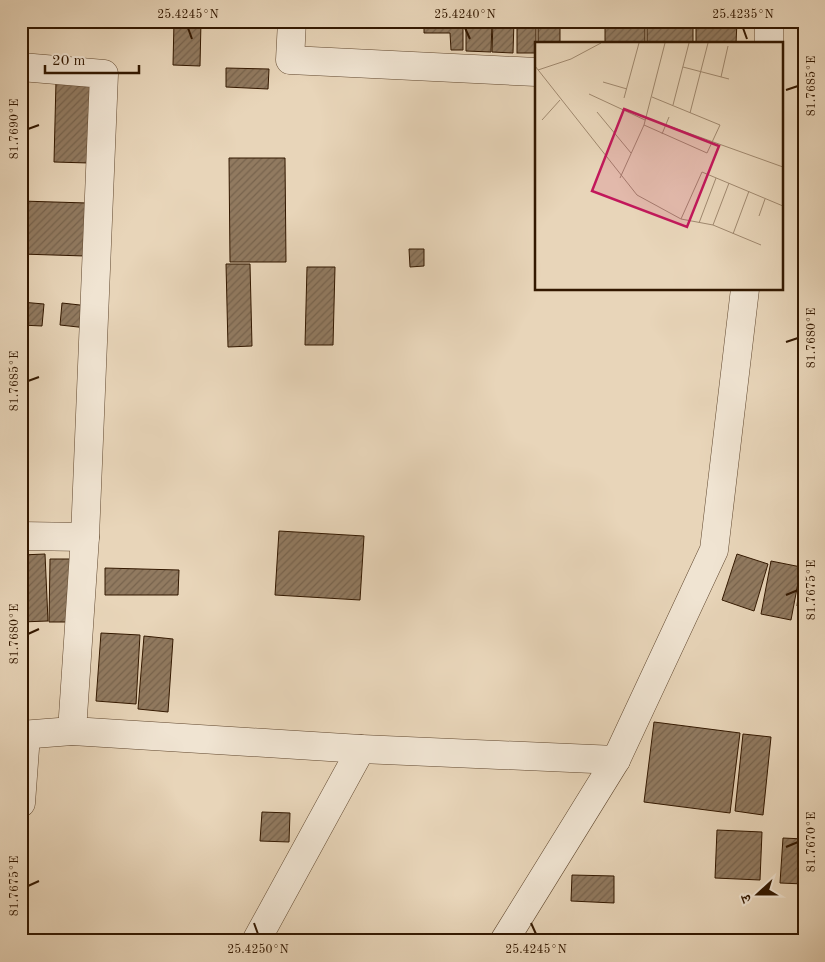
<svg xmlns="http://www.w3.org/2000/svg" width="825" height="962" font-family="'Old Standard TT','Noto Serif Devanagari',serif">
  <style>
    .building { fill: url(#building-hatch); stroke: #331800 }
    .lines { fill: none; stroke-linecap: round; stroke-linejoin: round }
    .street-casing { stroke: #60472e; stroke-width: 29 }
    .street { stroke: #f0e4d2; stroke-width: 28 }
    .ticks { fill: none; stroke: #331800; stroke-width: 2 }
    .inset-road { fill: none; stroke: #a0896f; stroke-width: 1 }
    .view { fill: #c2185b; fill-opacity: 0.15; stroke: #c2185b; stroke-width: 2.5 }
    .inset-edge { fill: none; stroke: #331800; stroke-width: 2.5 }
    .neatline { fill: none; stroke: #331800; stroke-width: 2 }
    .ticks-label { font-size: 12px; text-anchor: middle; fill: #331800 }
  </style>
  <defs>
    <pattern id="building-hatch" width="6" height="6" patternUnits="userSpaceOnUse" patternTransform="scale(1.25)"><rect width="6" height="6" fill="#917a60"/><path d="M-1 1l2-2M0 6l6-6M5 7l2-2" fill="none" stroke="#77634d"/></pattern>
  </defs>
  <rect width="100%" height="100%" fill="#e8d5b9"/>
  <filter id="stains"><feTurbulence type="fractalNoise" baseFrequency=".004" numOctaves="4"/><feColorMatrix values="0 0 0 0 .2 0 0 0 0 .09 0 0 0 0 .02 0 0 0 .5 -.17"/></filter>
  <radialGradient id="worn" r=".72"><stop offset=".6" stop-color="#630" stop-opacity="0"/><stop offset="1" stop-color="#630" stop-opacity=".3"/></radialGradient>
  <g class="building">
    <path d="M 174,21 L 201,21 L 200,66 L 173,65 Z"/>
    <path d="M 424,21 L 463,21 L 463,50 L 451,50 L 450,33 L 424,33 Z"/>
    <path d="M 466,21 L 492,21 L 491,52 L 466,51 Z"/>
    <path d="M 493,21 L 514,21 L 513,53 L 492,52 Z"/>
    <rect x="517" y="21" width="19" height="32"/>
    <rect x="538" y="21" width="22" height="23"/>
    <rect x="605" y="21" width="40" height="23"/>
    <rect x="647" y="21" width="46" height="23"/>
    <path d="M 696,21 L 737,21 L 736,44 L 696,44 Z"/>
    <path d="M 226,68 L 269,69 L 268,89 L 226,87 Z"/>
    <path d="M 56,81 L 92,82 L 89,163 L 54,162 Z"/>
    <path d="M 229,158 L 285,158 L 286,262 L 230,262 Z"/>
    <path d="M 21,201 L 87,203 L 85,256 L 21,254 Z"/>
    <path d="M 409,249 L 424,249 L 424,266 L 410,267 Z"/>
    <path d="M 226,264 L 250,264 L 252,346 L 228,347 Z"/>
    <path d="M 307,267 L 335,267 L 333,345 L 305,345 Z"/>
    <path d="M 21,302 L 44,304 L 42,326 L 21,325 Z"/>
    <path d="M 62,303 L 89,306 L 87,328 L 60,325 Z"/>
    <path d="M 279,531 L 364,536 L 360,600 L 275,595 Z"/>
    <path d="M 45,554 L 48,621 L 21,622 L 21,555 Z"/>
    <path d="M 737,554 L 768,564 L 754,611 L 722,600 Z"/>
    <path d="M 50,559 L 75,559 L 74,622 L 49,622 Z"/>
    <path d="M 771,561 L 801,567 L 791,620 L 761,614 Z"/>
    <path d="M 105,568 L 179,570 L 178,595 L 105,595 Z"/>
    <path d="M 801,568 L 804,568 L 804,606 L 797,606 Z"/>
    <path d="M 101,633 L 140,635 L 136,704 L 96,701 Z"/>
    <path d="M 144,636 L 173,639 L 168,712 L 138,709 Z"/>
    <path d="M 654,722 L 740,733 L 730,813 L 644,802 Z"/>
    <path d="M 743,734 L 771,737 L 763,815 L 735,811 Z"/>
    <path d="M 262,812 L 290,813 L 289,842 L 260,841 Z"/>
    <path d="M 717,830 L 762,832 L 760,880 L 715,878 Z"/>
    <path d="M 783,838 L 804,839 L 804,884 L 780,883 Z"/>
    <path d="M 572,875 L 614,876 L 614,903 L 571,901 Z"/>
  </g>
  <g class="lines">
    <g class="street-casing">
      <g id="street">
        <path d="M 292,21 L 290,60 L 536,72"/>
        <path d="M 769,21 L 769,44"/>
        <path d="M 21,67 L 104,74 L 85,537 L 72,731"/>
        <path d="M 21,536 L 85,537"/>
        <path d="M 21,735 L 72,731 L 361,749 L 616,760"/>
        <path d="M 21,803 L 26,735"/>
        <path d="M 256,941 L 361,749"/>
        <path d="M 504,941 L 616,760 L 714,550 L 745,289"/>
      </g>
    </g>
    <use href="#street" class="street"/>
  </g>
  <path class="ticks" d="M 188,28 L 192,39M 465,28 L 470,39M 743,28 L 747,39M 786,90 L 798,86M 28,129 L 39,125M 786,342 L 798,338M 28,381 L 39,377M 786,595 L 798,590M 28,634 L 39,629M 786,847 L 798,842M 28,886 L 39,881M 254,923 L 258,934M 531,923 L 536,934"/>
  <g transform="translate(535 42)">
    <rect width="248" height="248" fill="#e8d5b9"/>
    <path class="inset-road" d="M 0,24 L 102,153 L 146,177 L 178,183 L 226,203M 148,25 L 194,37M 3,28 L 36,17 L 66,1M 186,35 L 193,4M 68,40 L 92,47M 54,52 L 110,78M 89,56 L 104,1M 138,63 L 154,1M 62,70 L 96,111M 155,71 L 173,1M 7,78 L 25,58M 109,83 L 172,111 L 185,83 L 117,55M 131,83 L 248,125M 127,92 L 134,75M 85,136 L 109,83 L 130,1M 224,174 L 230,157M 146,177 L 167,130 L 248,164M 164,181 L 181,136M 178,183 L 194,141M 198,192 L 214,149"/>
    <path class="view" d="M 89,67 L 184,104 L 152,185 L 57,149 Z"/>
    <rect width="248" height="248" class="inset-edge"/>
  </g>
  <rect width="825" height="962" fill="none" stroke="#e8d5b9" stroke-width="55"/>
  <g transform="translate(758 894) rotate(249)" stroke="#f0e4d2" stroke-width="4" paint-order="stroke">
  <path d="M0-4L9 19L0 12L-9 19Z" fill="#331800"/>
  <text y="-8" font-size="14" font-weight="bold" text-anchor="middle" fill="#331800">उ</text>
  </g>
  <path d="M45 65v8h94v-8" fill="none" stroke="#331800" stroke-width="2.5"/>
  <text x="52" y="65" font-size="15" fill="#331800" stroke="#f0e4d2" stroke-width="4" paint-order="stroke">20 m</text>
  <rect x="28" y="28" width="770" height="906" class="neatline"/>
  <g class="ticks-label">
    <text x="188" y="18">25.4245°N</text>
    <text x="465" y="18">25.4240°N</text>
    <text x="743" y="18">25.4235°N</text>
    <text transform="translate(811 86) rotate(-90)" y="4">81.7685°E</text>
    <text transform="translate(14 129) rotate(-90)" y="4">81.7690°E</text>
    <text transform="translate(811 338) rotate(-90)" y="4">81.7680°E</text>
    <text transform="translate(14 381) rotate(-90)" y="4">81.7685°E</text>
    <text transform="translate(811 590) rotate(-90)" y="4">81.7675°E</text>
    <text transform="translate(14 634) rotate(-90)" y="4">81.7680°E</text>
    <text transform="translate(811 842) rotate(-90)" y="4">81.7670°E</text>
    <text transform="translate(14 886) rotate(-90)" y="4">81.7675°E</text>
    <text x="258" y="953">25.4250°N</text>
    <text x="536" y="953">25.4245°N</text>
  </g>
  <rect width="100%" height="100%" filter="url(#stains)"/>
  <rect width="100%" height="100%" fill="url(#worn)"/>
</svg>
